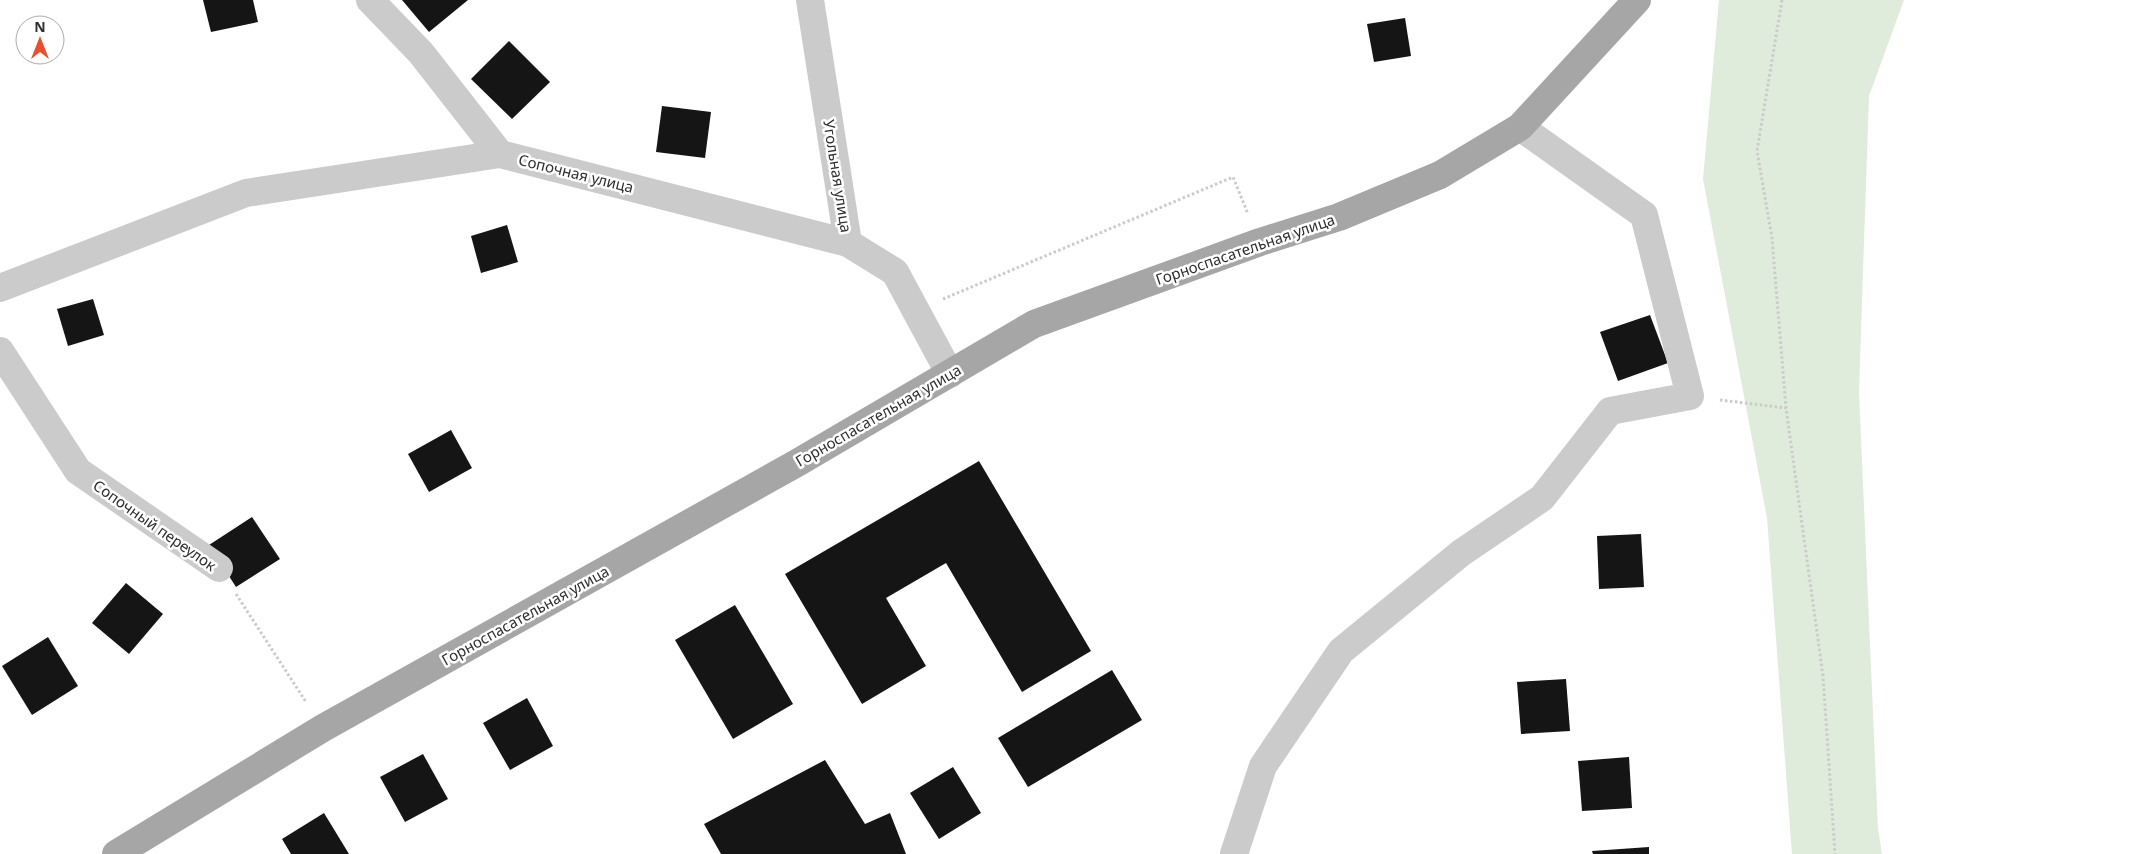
<svg xmlns="http://www.w3.org/2000/svg" width="2153" height="854" font-family="'Noto Sans',sans-serif">
  <style>
    .green { fill: #e0ecdb }
    .building { fill: #151515 }
    .lines { fill: none; stroke-linecap: round; stroke-linejoin: round }
    .path { stroke: #cbcbcb; stroke-width: 3; stroke-dasharray: 2.5 2.5; stroke-linecap: butt }
    .minor { stroke: #cbcbcb; stroke-width: 28 }
    .primary { stroke: #a6a6a6; stroke-width: 28 }
    .labels { text-anchor: middle; dominant-baseline: central; stroke-width: 5; stroke-linejoin: round; paint-order: stroke }
    .street-label { font-size: 15px; fill: #2e2e2e; stroke: #fff }
  </style>
  <rect width="100%" height="100%" fill="#fff"/>
  <path class="green" d="M 1719,0 L 1904,0 L 1869,96 L 1859,391 L 1878,828 L 1882,854 L 1792,854 L 1767,518 L 1703,179 Z"/>
  <g class="building">
    <path d="M 203,0 L 253,0 L 258,22 L 211,32 Z"/>
    <path d="M 402,0 L 468,0 L 429,32 Z"/>
    <path d="M 1405,18 L 1411,56 L 1374,62 L 1367,24 Z"/>
    <path d="M 509,41 L 550,82 L 512,119 L 471,79 Z"/>
    <path d="M 662,106 L 711,112 L 705,158 L 656,152 Z"/>
    <path d="M 507,225 L 518,262 L 481,273 L 471,236 Z"/>
    <path d="M 93,299 L 104,335 L 68,346 L 57,309 Z"/>
    <path d="M 1650,315 L 1668,363 L 1618,381 L 1600,332 Z"/>
    <path d="M 451,430 L 472,468 L 429,492 L 408,454 Z"/>
    <path d="M 979,461 L 1091,651 L 1022,692 L 946,563 L 886,598 L 926,666 L 862,704 L 785,574 Z"/>
    <path d="M 252,517 L 280,559 L 236,587 L 209,545 Z"/>
    <path d="M 1641,534 L 1644,587 L 1599,589 L 1597,536 Z"/>
    <path d="M 126,583 L 163,614 L 129,654 L 92,623 Z"/>
    <path d="M 735,605 L 793,704 L 733,739 L 675,640 Z"/>
    <path d="M 48,637 L 78,686 L 32,715 L 2,666 Z"/>
    <path d="M 1112,670 L 1142,720 L 1028,787 L 998,738 Z"/>
    <path d="M 1566,679 L 1570,731 L 1521,734 L 1517,682 Z"/>
    <path d="M 527,698 L 553,746 L 510,770 L 483,723 Z"/>
    <path d="M 423,754 L 448,799 L 405,822 L 380,777 Z"/>
    <path d="M 1629,757 L 1632,808 L 1582,811 L 1578,761 Z"/>
    <path d="M 825,760 L 865,824 L 890,813 L 906,854 L 721,854 L 704,824 Z"/>
    <path d="M 953,767 L 981,813 L 939,839 L 910,793 Z"/>
    <path d="M 324,813 L 349,854 L 291,854 L 282,839 Z"/>
    <path d="M 1649,847 L 1649,854 L 1593,854 L 1592,851 Z"/>
  </g>
  <g class="lines">
    <g class="path">
      <path d="M 1782,0 L 1757,151 L 1772,238 L 1786,408 L 1823,676 L 1835,854"/>
      <path d="M 943,299 L 1233,177 L 1248,214"/>
      <path d="M 1720,400 L 1786,408"/>
      <path d="M 236,594 L 306,702"/>
    </g>
    <g class="minor">
      <path d="M 370,0 L 421,53 L 500,154 L 848,243"/>
      <path d="M 810,0 L 848,243 L 895,272 L 950,374"/>
      <path d="M 0,288 L 246,193 L 500,154"/>
      <path d="M 0,351 L 78,471 L 219,568"/>
      <path d="M 1234,854 L 1263,766 L 1341,651 L 1461,553 L 1542,498 L 1610,411 L 1690,396 L 1644,215 L 1520,127"/>
    </g>
    <path class="primary" d="M 116,854 L 323,728 L 797,463 L 1034,324 L 1260,242 L 1339,217 L 1440,175 L 1520,127 L 1637,0"/>
  </g>
  <g class="labels">
    <g class="street-label">
      <text transform="translate(576 173) rotate(14)">Сопочная улица</text>
      <text transform="translate(838 176) rotate(81)">Угольная улица</text>
      <text transform="translate(1245 249) rotate(-19)">Горноспасательная улица</text>
      <text transform="translate(878 415) rotate(-30)">Горноспасательная улица</text>
      <text transform="translate(155 525) rotate(35)">Сопочный переулок</text>
      <text transform="translate(525 615) rotate(-29)">Горноспасательная улица</text>
    </g>
  </g>
  <g transform="translate(40 40)"><circle r="24" fill="#ffffff" stroke="#ababab"/>
  <path d="M0-4L9 19L0 12L-9 19Z" fill="#ea4e2b"/>
  <text y="-8" font-size="14" font-weight="bold" text-anchor="middle" fill="#2e2e2e">N</text>
  </g>
</svg>
